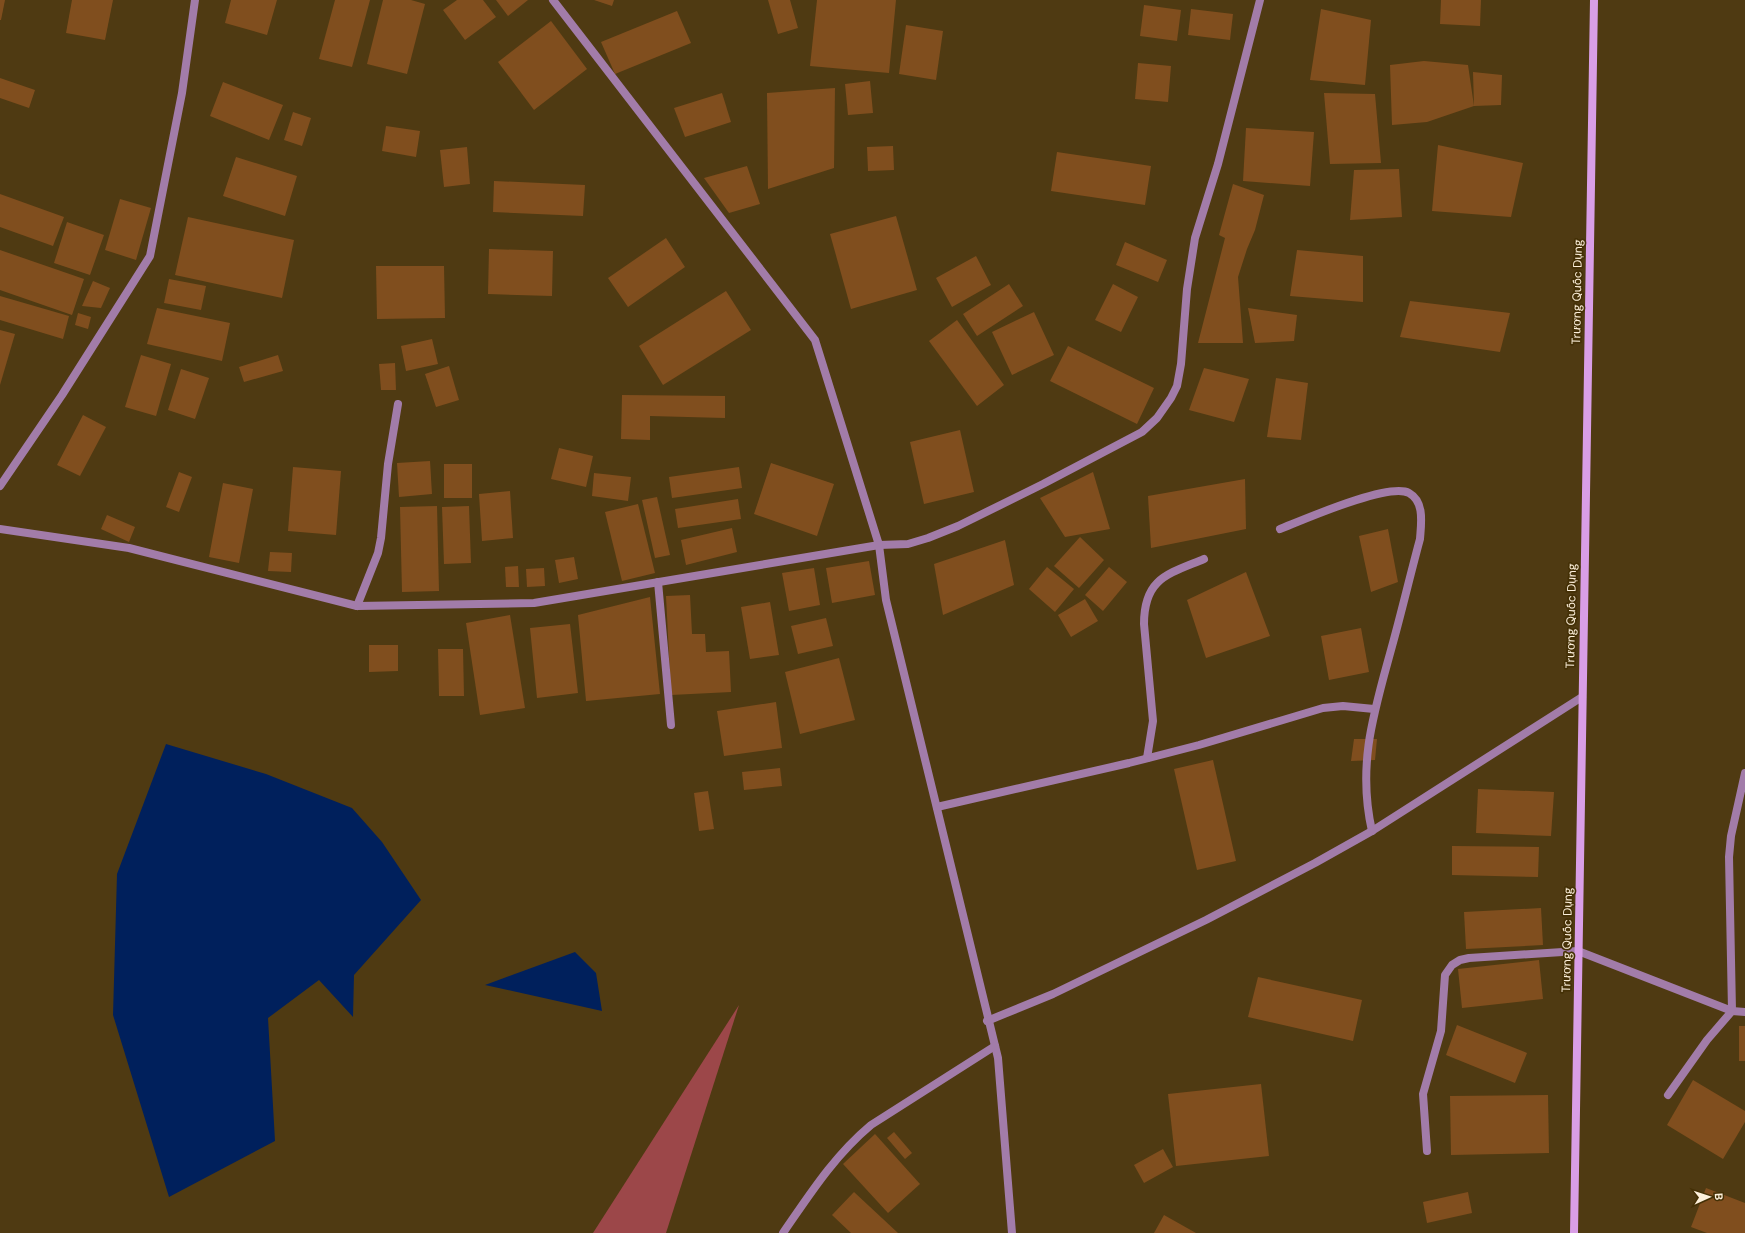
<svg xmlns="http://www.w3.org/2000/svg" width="1745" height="1233" font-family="'DM Sans',sans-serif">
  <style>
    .green { fill: #9c4749 }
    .water { fill: #00205c }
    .building { fill: #804e1e }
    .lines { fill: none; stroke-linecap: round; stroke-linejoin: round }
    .lane { stroke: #a27ca9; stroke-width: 8 }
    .street { stroke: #a27ca9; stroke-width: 8 }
    .secondary { stroke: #d99ee6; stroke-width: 8 }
    .labels { text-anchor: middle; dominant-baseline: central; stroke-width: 3.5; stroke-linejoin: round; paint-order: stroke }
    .street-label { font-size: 12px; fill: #fdf0db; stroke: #443006 }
  </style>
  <rect width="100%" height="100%" fill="#4f3a12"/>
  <path class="green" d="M 739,1005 L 666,1233 L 593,1233 Z"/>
  <g class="water">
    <path d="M 166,744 L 266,774 L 352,808 L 382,842 L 421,900 L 354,975 L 353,1017 L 319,980 L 268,1018 L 275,1141 L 169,1197 L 113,1015 L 117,874 Z"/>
    <path d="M 575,952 L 596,973 L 602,1011 L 485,985 Z"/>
  </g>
  <g class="building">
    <path d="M 0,0 L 5,0 L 1,20 L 0,20 Z"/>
    <path d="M 72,0 L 113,0 L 105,40 L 66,33 Z"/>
    <path d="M 231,0 L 277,0 L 267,35 L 225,23 Z"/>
    <path d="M 335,0 L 370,0 L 352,67 L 319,59 Z"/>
    <path d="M 383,0 L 411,0 L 425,4 L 407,74 L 367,64 Z"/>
    <path d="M 457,0 L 483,0 L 496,17 L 465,40 L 443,10 Z"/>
    <path d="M 496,0 L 528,0 L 508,16 Z"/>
    <path d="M 594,0 L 614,0 L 612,6 Z"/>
    <path d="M 768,0 L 790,0 L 798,28 L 778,34 Z"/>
    <path d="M 817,0 L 896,0 L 889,73 L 810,66 Z"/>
    <path d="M 1441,0 L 1481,0 L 1480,26 L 1440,24 Z"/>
    <path d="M 1144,5 L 1181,10 L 1177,41 L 1140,36 Z"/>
    <path d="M 1191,9 L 1233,14 L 1230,40 L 1188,35 Z"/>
    <path d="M 1321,9 L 1371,20 L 1365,85 L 1310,80 Z"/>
    <path d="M 677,11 L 691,43 L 615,74 L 601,42 Z"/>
    <path d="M 551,21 L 587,69 L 534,110 L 498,62 Z"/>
    <path d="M 906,25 L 943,31 L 936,80 L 899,74 Z"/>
    <path d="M 1424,61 L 1468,65 L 1474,106 L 1473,72 L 1502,75 L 1501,105 L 1474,106 L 1427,122 L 1392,125 L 1390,65 Z"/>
    <path d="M 1138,63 L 1171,66 L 1168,102 L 1135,99 Z"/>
    <path d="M 0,78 L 35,90 L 29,108 L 0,98 Z"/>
    <path d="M 870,81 L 873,113 L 848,115 L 845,84 Z"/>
    <path d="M 223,82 L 283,105 L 269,140 L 210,116 Z"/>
    <path d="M 835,88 L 834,168 L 768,189 L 767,93 Z"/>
    <path d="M 722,93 L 731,122 L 685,137 L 674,108 Z"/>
    <path d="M 1324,93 L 1375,94 L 1381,163 L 1330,164 Z"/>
    <path d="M 293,112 L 311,118 L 302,146 L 284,140 Z"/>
    <path d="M 386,126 L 420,131 L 416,157 L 382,151 Z"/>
    <path d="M 1246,128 L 1314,132 L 1310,186 L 1243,181 Z"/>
    <path d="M 1438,145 L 1523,163 L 1511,217 L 1432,211 Z"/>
    <path d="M 893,146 L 894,170 L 868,171 L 867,147 Z"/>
    <path d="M 467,147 L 470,184 L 444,187 L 440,150 Z"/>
    <path d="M 1057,152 L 1151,166 L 1145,205 L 1051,191 Z"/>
    <path d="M 236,157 L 297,176 L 285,216 L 223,196 Z"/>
    <path d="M 747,166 L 760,204 L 729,213 L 704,178 Z"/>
    <path d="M 1399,169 L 1402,217 L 1350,220 L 1354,170 Z"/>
    <path d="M 494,181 L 585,185 L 583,216 L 493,212 Z"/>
    <path d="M 1233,184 L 1264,195 L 1255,230 L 1247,249 L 1238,277 L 1243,343 L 1198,343 L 1225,238 L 1219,235 Z"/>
    <path d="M 0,194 L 64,217 L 53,246 L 0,227 Z"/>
    <path d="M 120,199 L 151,208 L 136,260 L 105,250 Z"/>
    <path d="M 896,216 L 917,290 L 851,309 L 830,234 Z"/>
    <path d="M 188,217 L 294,240 L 282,298 L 175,275 Z"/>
    <path d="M 67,222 L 104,235 L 90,275 L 54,263 Z"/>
    <path d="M 666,238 L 685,267 L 628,307 L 608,278 Z"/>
    <path d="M 1125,242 L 1167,260 L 1158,282 L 1116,265 Z"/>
    <path d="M 489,249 L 553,251 L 552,296 L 488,294 Z"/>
    <path d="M 0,250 L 84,279 L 72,315 L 0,290 Z"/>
    <path d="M 1297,250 L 1363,256 L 1363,302 L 1290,296 Z"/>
    <path d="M 976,256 L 991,285 L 952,307 L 936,278 Z"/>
    <path d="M 376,266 L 444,266 L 445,318 L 377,319 Z"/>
    <path d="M 169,279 L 206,286 L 201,310 L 164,303 Z"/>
    <path d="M 93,281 L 110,288 L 101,308 L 82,306 Z"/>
    <path d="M 1009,284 L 1023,306 L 977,336 L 963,314 Z"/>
    <path d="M 1113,284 L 1138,297 L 1121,332 L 1095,320 Z"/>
    <path d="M 726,291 L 751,330 L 663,385 L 639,346 Z"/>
    <path d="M 0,296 L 69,316 L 63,339 L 0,320 Z"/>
    <path d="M 1410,301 L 1510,313 L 1500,352 L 1400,337 Z"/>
    <path d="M 157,308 L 230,323 L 222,361 L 147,344 Z"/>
    <path d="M 1248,308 L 1297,315 L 1294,341 L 1255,343 Z"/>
    <path d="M 1034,312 L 1054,355 L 1012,375 L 992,332 Z"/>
    <path d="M 78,313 L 91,317 L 88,329 L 75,325 Z"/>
    <path d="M 957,320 L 1004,385 L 977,406 L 929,341 Z"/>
    <path d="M 0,330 L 15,334 L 0,385 Z"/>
    <path d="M 432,339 L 438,364 L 406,371 L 401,346 Z"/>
    <path d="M 1068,346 L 1154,388 L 1137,424 L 1050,381 Z"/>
    <path d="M 141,355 L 171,364 L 156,416 L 125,407 Z"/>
    <path d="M 278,355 L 283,371 L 244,382 L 239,367 Z"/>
    <path d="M 395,363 L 396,390 L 381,390 L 379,364 Z"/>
    <path d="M 449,366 L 459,400 L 436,407 L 425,374 Z"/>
    <path d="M 1204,368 L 1249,379 L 1234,422 L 1189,410 Z"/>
    <path d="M 181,369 L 209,378 L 195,419 L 168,410 Z"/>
    <path d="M 1276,378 L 1308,383 L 1301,440 L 1267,437 Z"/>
    <path d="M 622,395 L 725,396 L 725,418 L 650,416 L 650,440 L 621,439 Z"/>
    <path d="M 83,415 L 106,427 L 80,476 L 57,465 Z"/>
    <path d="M 960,430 L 974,492 L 924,504 L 910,442 Z"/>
    <path d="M 559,448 L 593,456 L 586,487 L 551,479 Z"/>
    <path d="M 430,461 L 432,494 L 399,497 L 397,463 Z"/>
    <path d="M 771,463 L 834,484 L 817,536 L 754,514 Z"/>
    <rect x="444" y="464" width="28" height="34"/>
    <path d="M 293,467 L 341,471 L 336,535 L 288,531 Z"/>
    <path d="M 739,467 L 742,488 L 672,498 L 669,477 Z"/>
    <path d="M 179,472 L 192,477 L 179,512 L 166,507 Z"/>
    <path d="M 1093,472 L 1110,529 L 1065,537 L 1040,498 Z"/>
    <path d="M 594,473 L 631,477 L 628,501 L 592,496 Z"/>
    <path d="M 1245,479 L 1246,529 L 1151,548 L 1148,496 Z"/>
    <path d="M 223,483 L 253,489 L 239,563 L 209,557 Z"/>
    <path d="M 510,491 L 513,538 L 482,541 L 479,494 Z"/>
    <path d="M 657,497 L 670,555 L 655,558 L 642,500 Z"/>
    <path d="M 738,499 L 741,519 L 678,528 L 675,509 Z"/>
    <path d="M 638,504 L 655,573 L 622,581 L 605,512 Z"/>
    <path d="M 437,506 L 439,591 L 402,592 L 400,507 Z"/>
    <path d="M 469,506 L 471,563 L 444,564 L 442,507 Z"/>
    <path d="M 107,515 L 135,527 L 129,542 L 101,529 Z"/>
    <path d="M 732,528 L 737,552 L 686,565 L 681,540 Z"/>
    <path d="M 1388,529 L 1398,582 L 1371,592 L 1359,536 Z"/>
    <path d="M 1080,537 L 1104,560 L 1079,588 L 1054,566 Z"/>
    <path d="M 1005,540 L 1014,585 L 943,615 L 934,564 Z"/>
    <path d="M 270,552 L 292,553 L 291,572 L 268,571 Z"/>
    <path d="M 574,557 L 578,579 L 559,583 L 555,560 Z"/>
    <path d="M 869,561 L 875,595 L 832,603 L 826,568 Z"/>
    <path d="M 518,566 L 519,587 L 506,587 L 505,567 Z"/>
    <path d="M 1047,567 L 1074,589 L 1055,612 L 1029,589 Z"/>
    <path d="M 1109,567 L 1127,582 L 1103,611 L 1085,595 Z"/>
    <path d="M 544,568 L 545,586 L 527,587 L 526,569 Z"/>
    <path d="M 814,568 L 820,605 L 789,611 L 782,573 Z"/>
    <path d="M 1246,572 L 1270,636 L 1206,658 L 1187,600 Z"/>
    <path d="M 690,595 L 692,634 L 705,634 L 706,652 L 729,651 L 731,692 L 671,695 L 666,596 Z"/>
    <path d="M 650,597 L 660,694 L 586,701 L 578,615 Z"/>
    <path d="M 1085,599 L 1098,621 L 1071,637 L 1058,615 Z"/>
    <path d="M 770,602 L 779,655 L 750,659 L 741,607 Z"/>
    <path d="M 510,615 L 525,708 L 480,715 L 466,623 Z"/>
    <path d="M 826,618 L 833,646 L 798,654 L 791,626 Z"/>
    <path d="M 570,624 L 578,693 L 537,698 L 530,628 Z"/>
    <path d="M 1361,628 L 1369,672 L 1329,680 L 1321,636 Z"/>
    <path d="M 369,645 L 398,645 L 398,671 L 369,672 Z"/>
    <path d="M 438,649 L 463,649 L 464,696 L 439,696 Z"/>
    <path d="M 839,658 L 855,720 L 800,734 L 785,672 Z"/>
    <path d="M 776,702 L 782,748 L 724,756 L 717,711 Z"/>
    <path d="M 1354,739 L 1377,739 L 1375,760 L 1351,761 Z"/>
    <path d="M 1213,760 L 1236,861 L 1197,870 L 1174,769 Z"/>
    <path d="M 780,768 L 782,786 L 744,790 L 742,772 Z"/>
    <path d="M 1478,789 L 1554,792 L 1551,836 L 1476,833 Z"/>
    <path d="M 708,791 L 714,829 L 699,831 L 694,793 Z"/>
    <path d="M 1452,846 L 1539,847 L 1538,877 L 1452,875 Z"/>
    <path d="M 1541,908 L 1543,945 L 1466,949 L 1464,912 Z"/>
    <path d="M 1539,960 L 1543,999 L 1462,1008 L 1458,969 Z"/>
    <path d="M 1258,977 L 1362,1000 L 1353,1041 L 1248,1017 Z"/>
    <path d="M 1457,1025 L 1527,1053 L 1515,1083 L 1446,1055 Z"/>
    <rect x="1739" y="1026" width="6" height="35"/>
    <path d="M 1693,1080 L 1745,1111 L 1745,1122 L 1723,1159 L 1667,1125 Z"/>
    <path d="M 1261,1084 L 1269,1156 L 1176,1166 L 1168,1094 Z"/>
    <path d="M 1548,1095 L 1549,1153 L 1451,1155 L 1450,1096 Z"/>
    <path d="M 894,1132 L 912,1153 L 905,1159 L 887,1138 Z"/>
    <path d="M 875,1134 L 920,1184 L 888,1213 L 843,1164 Z"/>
    <path d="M 1163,1149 L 1173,1167 L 1144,1183 L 1134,1165 Z"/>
    <path d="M 1706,1188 L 1745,1203 L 1745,1233 L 1707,1233 L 1691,1227 Z"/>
    <path d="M 854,1192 L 898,1233 L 851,1233 L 832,1215 Z"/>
    <path d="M 1468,1192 L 1472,1213 L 1427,1223 L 1423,1202 Z"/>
    <path d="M 1164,1215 L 1196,1233 L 1154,1233 Z"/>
  </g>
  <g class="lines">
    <path class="lane" d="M 1578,951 L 1732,1011 L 1745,1012"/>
    <g class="street">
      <path d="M 553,0 L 815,340 L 879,545 L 908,544 L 928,538 L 958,526 L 1043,484 L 1142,432 L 1157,418 L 1171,398 L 1177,386 L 1181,364 L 1187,289 L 1195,238 L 1218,164 L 1260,0"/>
      <path d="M 0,486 L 62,395 L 150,256 L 182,93 L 195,0"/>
      <path d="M 0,529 L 129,548 L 357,606 L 534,603 L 879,545 L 886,600 L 998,1058 L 1012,1233"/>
      <path d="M 1280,529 C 1303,520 1389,482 1409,493 C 1425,502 1421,524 1420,539 C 1411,572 1403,606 1394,639 C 1376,706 1356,761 1372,831"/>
      <path d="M 658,582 L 671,725"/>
      <path d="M 357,606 L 378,553 L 381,538 L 388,464 L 398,404"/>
      <path d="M 1147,758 L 1153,721 L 1144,624 C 1144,578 1168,574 1204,559"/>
      <path d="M 937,807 L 1129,763 L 1199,745 L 1323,708 L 1343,706 L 1374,709"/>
      <path d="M 987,1021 L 1053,994 L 1206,920 L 1315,863 L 1372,831 L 1582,697"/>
      <path d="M 1668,1095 L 1707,1040 L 1732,1011 L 1729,857 L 1731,836 L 1745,773"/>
      <path d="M 1427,1151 L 1423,1094 L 1441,1031 L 1445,975 L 1452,965 L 1460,960 L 1469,958 L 1578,951"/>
      <path d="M 783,1233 C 810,1194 834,1156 871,1125 L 995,1046"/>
    </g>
    <path class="secondary" d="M 1574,1233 L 1594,0"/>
  </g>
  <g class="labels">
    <g class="street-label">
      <text transform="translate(1577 292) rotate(-89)">Trương Quốc Dụng</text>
      <text transform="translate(1571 616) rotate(-89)">Trương Quốc Dụng</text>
      <text transform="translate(1567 940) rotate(-89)">Trương Quốc Dụng</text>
    </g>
  </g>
  <g transform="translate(1709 1197) rotate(87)" stroke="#443006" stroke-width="3" paint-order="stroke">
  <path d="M0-3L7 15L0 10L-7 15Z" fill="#fdf0db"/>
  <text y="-6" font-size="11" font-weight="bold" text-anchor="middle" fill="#fdf0db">B</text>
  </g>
</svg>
